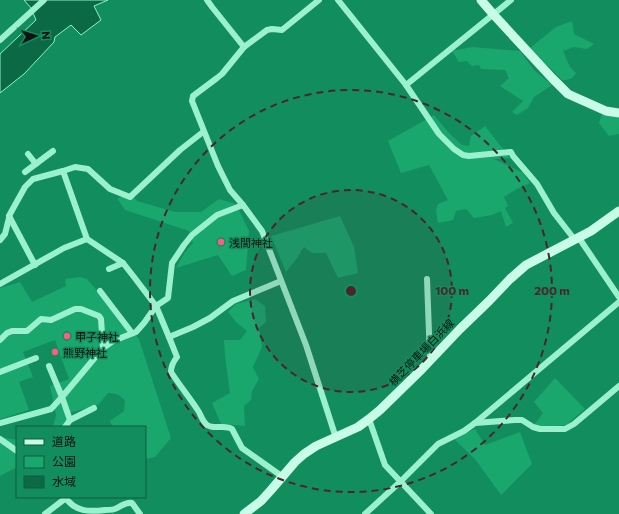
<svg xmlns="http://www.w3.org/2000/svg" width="619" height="514" font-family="Commissioner,'Noto Sans JP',sans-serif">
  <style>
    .green { fill: #1aa76e }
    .water { fill: #0b6945; stroke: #8df4c9 }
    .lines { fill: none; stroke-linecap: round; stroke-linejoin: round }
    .street { stroke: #9bf1ce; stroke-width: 6 }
    .secondary { stroke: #c9fce8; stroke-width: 9 }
    .ring { fill: none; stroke: #4c242e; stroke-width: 2; stroke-dasharray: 7 5 }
    .poi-dot { fill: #ff5b83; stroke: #128d5d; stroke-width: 1.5 }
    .labels { text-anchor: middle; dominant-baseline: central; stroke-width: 3; stroke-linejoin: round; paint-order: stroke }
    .poi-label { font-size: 11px; fill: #111; stroke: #128d5d; text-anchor: start }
    .street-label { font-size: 11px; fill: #111; stroke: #128d5d }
    .centre { fill: #4c242e; stroke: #128d5d; stroke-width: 2 }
    .ring-label { font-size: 12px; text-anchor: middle; font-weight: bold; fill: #4c242e; stroke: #128d5d; stroke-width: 3; stroke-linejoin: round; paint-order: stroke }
  </style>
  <rect width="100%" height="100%" fill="#128d5d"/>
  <g class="green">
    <path d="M 572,21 L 574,34 L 594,44 L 587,49 L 574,47 L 563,51 L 570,67 L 576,73 C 573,79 569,80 562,80 L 530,48 L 556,27 Z"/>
    <path d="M 472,47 L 520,51 L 534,70 L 552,85 L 534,97 L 528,108 L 517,115 L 512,112 L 523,101 L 500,86 L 509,78 L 505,70 L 481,69 L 479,65 L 472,66 L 467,61 L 459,62 L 452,51 Z"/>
    <path d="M 602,114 L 619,118 L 619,134 L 609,136 L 599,123 Z"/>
    <path d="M 434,115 L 448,132 L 462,145 L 469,146 L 471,136 L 485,126 L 510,158 L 494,159 L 523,173 L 530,183 L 515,190 L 504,197 L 508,206 L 505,208 L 513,223 L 506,227 L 501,211 L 492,215 L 474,218 L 466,209 L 456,211 L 453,220 L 438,223 L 436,210 L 438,204 L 448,200 L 429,165 L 401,173 L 388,141 Z"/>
    <path d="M 132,195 L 137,201 L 175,212 L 201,212 L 219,199 L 236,204 L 249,231 L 246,270 L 232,276 L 218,255 L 176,268 L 185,252 L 193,243 L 189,231 L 125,210 L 117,198 Z"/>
    <path d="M 340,216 L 354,247 L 358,273 L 338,278 L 326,253 L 312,253 L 304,247 L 297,258 L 286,272 L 271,236 Z"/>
    <path d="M 80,277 L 87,279 L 139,339 L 171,438 L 155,457 L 145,459 L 145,427 L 113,427 L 110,421 L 124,411 L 125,400 L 117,394 L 108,393 L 98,405 L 69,413 L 70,427 L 53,427 L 56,415 L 50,386 L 69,379 L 55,340 L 23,352 L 33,377 L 19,382 L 29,410 L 0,419 L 0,288 L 20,282 L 32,302 L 66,286 L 65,279 Z"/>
    <path d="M 255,299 L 265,306 L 266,322 L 259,328 L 262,347 L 253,367 L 259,379 L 252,391 L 251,400 L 244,406 L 245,426 L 221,424 L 212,403 L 230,393 L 225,355 L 224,340 L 240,340 L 247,331 L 237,323 L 228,312 L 236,304 Z"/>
    <path d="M 555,378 L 585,409 L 566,425 L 547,427 L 534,425 L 543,413 L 534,402 Z"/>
    <path d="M 475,429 L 485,445 L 520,432 L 532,464 L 501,495 L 475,459 L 454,439 Z"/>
    <path d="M 0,437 L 17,440 L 17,467 L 0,476 Z"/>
  </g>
  <path class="water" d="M 24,0 L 108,0 L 94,6 L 101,20 L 81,35 L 71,25 L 55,37 L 54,42 L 24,74 L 0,93 L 0,54 L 36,20 L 31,8 Z"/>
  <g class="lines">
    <g class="street">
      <path d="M 207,0 L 212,7 L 244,47"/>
      <path d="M 319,0 L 282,30 L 272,29 L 267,30 L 244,47 L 222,74 L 217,78 L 193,96 L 192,101 L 218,166 L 230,190 L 243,205 L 262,231 L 306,345 L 336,438"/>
      <path d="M 338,0 L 406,85 L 439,134 L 454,149 L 463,155 L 469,156 L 511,152 L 513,156 L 537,184 L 554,213 L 575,240"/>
      <path d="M 0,40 L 44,0"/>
      <path d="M 406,85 L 511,0"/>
      <path d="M 28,154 L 36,164"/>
      <path d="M 63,171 L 87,239 L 123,263 L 134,277 L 156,306 L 169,337 L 177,357 C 173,362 171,366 171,372 C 180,386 190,398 199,412 C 201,416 203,422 207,425 C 215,430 225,424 232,429 L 242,448 L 283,477"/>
      <path d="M 25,172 L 53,151"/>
      <path d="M 9,216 L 35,265"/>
      <path d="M 579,238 L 619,297"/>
      <path d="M 0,240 L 5,234 L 10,214 L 25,187 L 33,179 L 63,171 L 75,167 L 88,169 L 110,189 L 130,197 L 180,150 L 203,132"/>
      <path d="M 109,269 L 123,263"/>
      <path d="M 427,279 L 430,360"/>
      <path d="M 0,284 L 64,248 L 87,239"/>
      <path d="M 100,291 L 132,333"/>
      <path d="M 169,337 L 193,327 L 210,318 L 233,301 L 281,281"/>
      <path d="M 0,340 L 7,333 L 12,331 L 27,331 L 41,319 L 51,320 L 75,309 L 81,309 L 99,316 L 101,319 L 103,348"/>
      <path d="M 49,366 L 62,397 L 70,420"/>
      <path d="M 0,372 L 36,358"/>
      <path d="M 369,419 L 385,465 L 431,514"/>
      <path d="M 0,423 L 51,409 L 62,397 L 103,348 L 113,341 L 136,332 L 144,323 L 156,306 L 168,298 L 172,263 L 184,245 L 192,235 L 217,215 L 243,205"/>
      <path d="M 475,423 L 515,420 L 522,420 L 533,427 L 540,429 L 565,429 L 574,424 L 619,386"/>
      <path d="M 65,427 L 70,420 L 94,408"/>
      <path d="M 0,439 L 17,451"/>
      <path d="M 65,497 C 75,512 89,512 105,510 C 109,510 114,510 117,508 C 123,505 126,502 132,503 L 140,514"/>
      <path d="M 45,514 L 66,498"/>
      <path d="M 365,514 L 400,482 L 438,444 L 464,431 L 475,423 L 619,302"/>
    </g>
    <g class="secondary">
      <path d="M 481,0 L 493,14 L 552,78 L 568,94 L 606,111 L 619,113"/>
      <path d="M 244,514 L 261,501 L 271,490 L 295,462 L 304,454 L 316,446 L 358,427 L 369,419 L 380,410 L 422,369 L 460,329 L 489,301 L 510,279 L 526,265 L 591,231 L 619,211"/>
    </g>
  </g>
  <circle cx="351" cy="291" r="101" fill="#4c242e" fill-opacity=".12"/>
  <g class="ring">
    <circle cx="351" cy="291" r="101"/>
    <circle cx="351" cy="291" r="201"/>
  </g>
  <g class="poi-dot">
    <circle cx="221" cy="242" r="4"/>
    <circle cx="67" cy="336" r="4"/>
    <circle cx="55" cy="352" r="4"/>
  </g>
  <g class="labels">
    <g class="poi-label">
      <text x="229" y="242">浅間神社</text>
      <text x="75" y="336">甲子神社</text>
      <text x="63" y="352">熊野神社</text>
    </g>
    <g class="street-label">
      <text transform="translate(421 352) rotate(-46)">横芝停車場白浜線</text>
    </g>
  </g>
  <circle cx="351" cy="291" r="6" class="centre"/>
  <g class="ring-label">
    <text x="452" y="295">100 m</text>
    <text x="552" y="295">200 m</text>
  </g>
  <rect x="16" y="426" width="130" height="72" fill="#128d5d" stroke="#125b3f"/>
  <rect x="24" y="439" width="20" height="6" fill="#c9fce8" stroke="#125b3f"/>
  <text x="52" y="446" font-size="12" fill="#111111">道路</text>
  <rect x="24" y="456" width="20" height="12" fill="#1aa76e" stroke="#125b3f"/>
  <text x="52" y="466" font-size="12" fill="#111111">公園</text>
  <rect x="24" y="476" width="20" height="12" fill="#0b6945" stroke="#125b3f"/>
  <text x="52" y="486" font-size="12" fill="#111111">水域</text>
  <g transform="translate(36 36) rotate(86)" stroke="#128d5d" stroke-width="3" paint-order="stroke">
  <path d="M0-3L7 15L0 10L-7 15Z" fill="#111111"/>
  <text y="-6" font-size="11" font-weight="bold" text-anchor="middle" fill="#111111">N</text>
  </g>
</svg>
